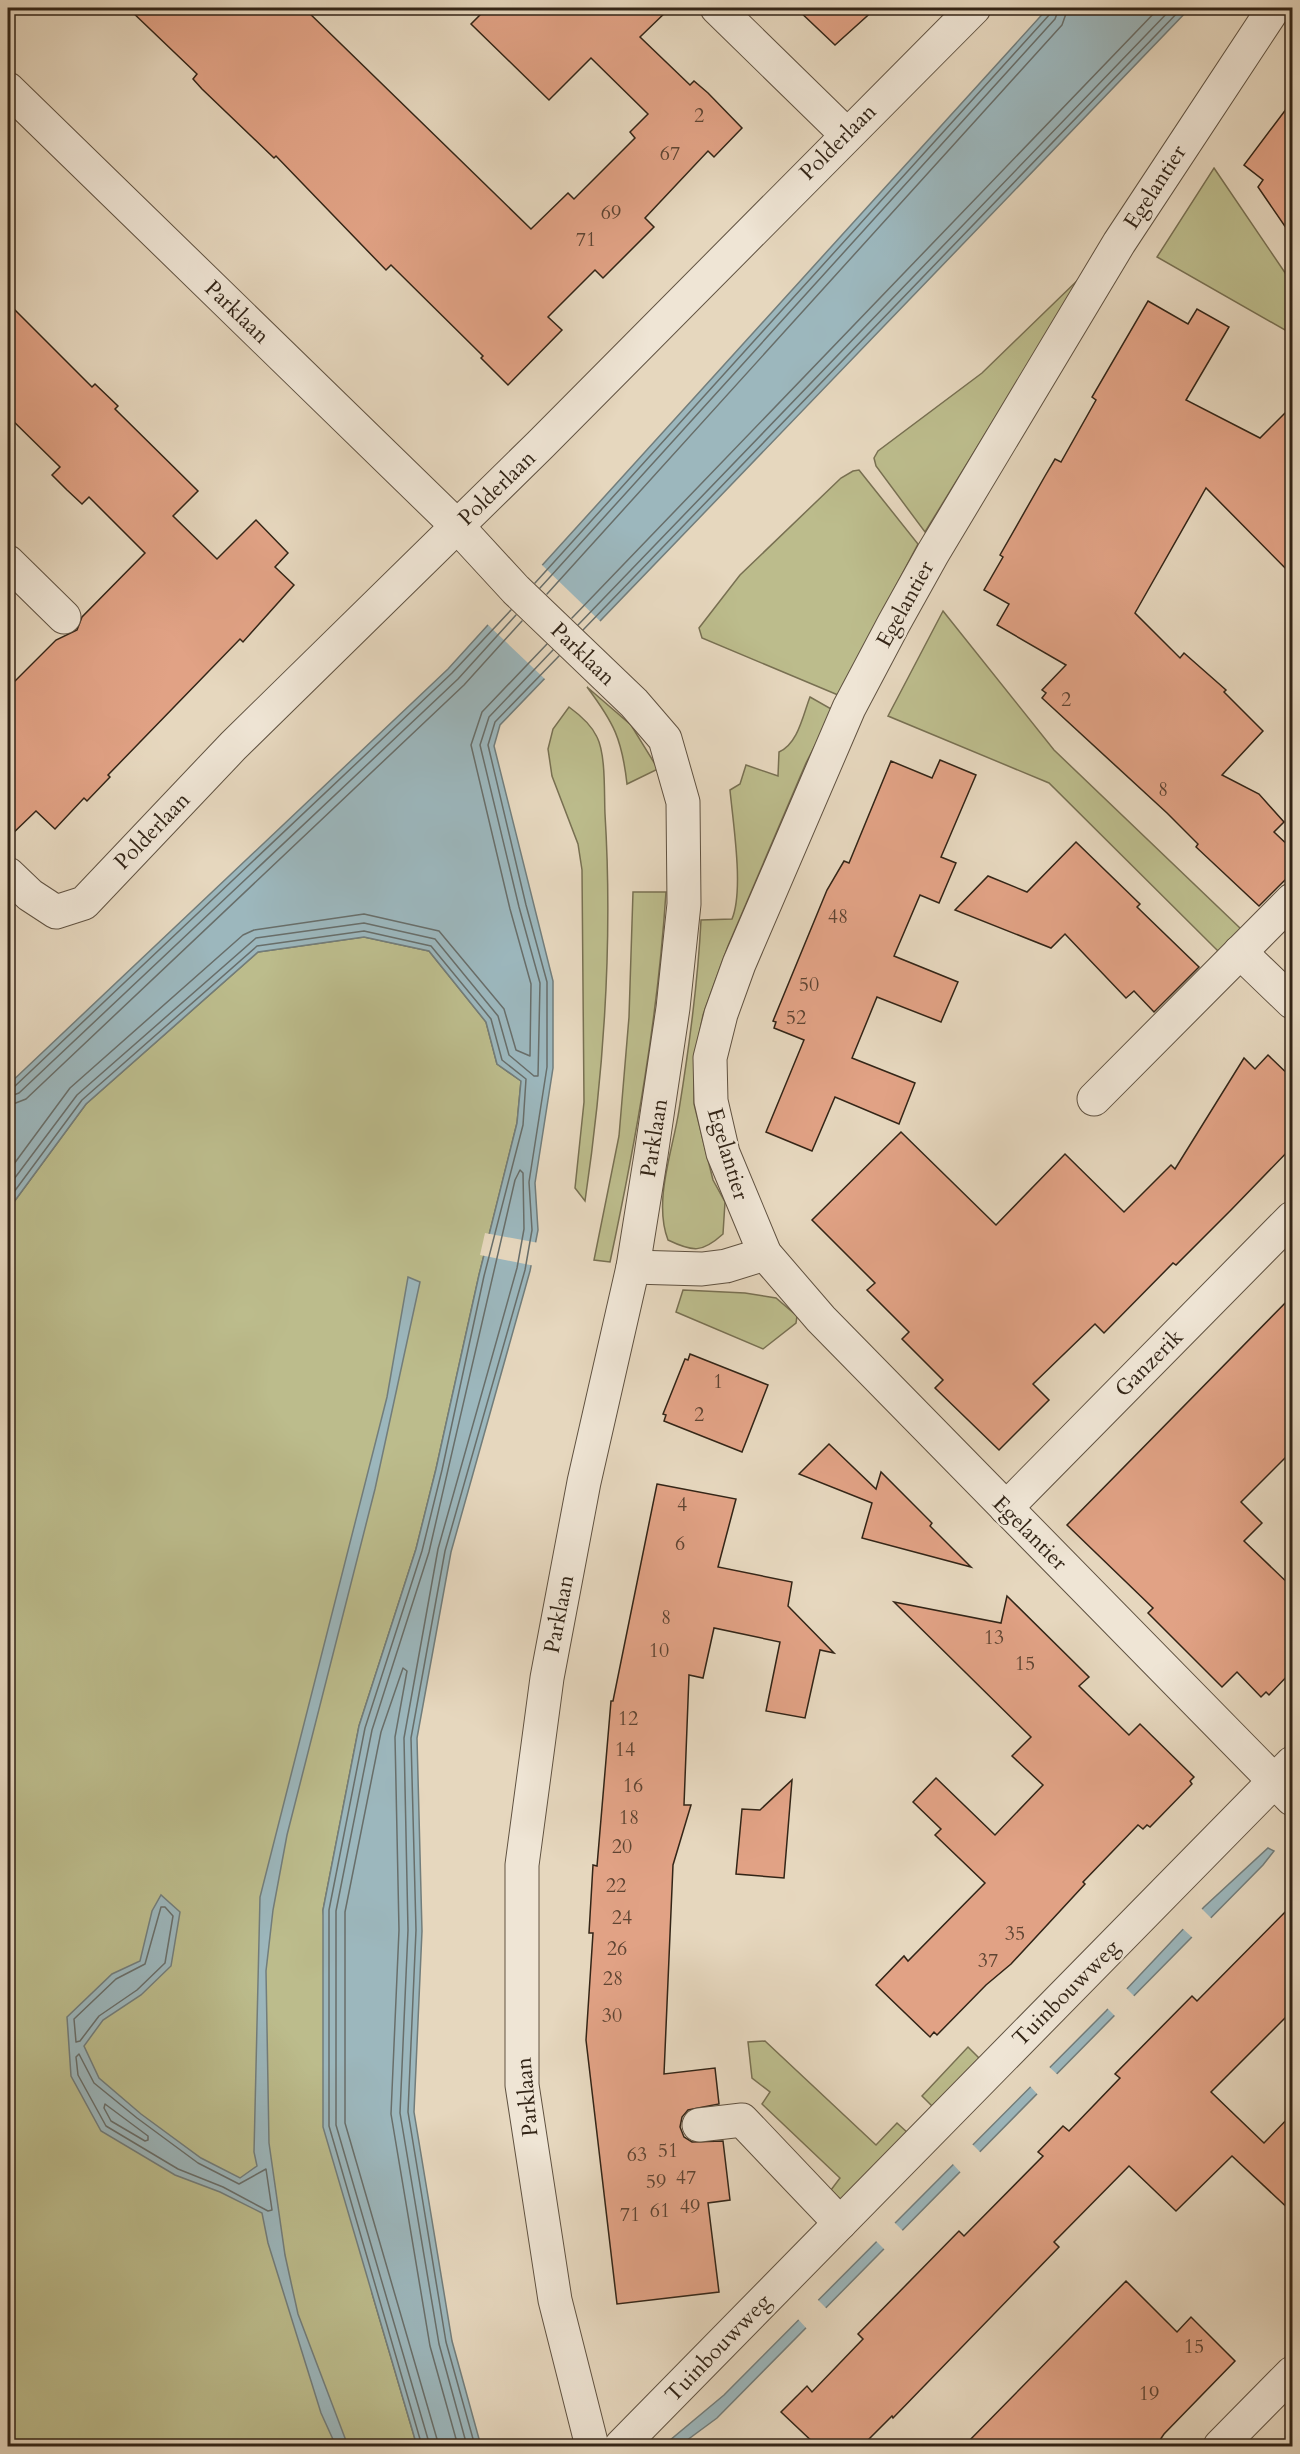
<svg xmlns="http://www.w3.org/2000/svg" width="1300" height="2454" font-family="Cardo,serif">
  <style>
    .green { fill: #bcbc8c; stroke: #787052; stroke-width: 1.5 }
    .water { fill: #9cb7bd; stroke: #727d7b; stroke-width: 1.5 }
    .pier { fill: #e6d7be }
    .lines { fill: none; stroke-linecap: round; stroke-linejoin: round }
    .shore { stroke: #686e6a; stroke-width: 1.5 }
    .building { fill: #e1a285; stroke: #332517; stroke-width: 1.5 }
    .minor-casing { stroke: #605241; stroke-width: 35 }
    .minor { stroke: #efe5d5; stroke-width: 33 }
    .labels { text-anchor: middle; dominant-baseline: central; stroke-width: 5; stroke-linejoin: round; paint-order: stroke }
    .number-label { font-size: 20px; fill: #5e4432 }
    .street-label { font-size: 22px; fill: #332517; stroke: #efe5d5 }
  </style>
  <rect width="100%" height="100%" fill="#e6d7be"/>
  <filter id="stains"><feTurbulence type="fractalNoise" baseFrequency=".00333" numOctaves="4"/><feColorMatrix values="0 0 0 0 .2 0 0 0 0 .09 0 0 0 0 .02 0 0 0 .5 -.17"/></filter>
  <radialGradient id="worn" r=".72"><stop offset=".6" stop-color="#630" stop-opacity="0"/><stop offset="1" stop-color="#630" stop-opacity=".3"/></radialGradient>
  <g class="green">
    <path d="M 1214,168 L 1292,283 L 1292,334 L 1157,257 Z"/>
    <path d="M 1082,276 L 925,532 L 876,466 L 874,458 L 878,451 L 982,373 Z"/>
    <path d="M 859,470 L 918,544 L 838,695 L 702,638 L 699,628 L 740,575 L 841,478 L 853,471 Z"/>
    <path d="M 943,611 L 1054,750 L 1241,929 L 1219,952 L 1049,783 L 888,716 Z"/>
    <path d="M 587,687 L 631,725 L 658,769 L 627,784 C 622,739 614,723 587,687 Z"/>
    <path d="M 810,697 L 833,710 L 806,763 L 728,946 L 703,1015 L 694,1060 L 694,1104 L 713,1180 L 725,1202 L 723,1234 C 702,1253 693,1252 668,1240 C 653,1201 673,1150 679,1110 C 689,1048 698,983 701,920 L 732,919 C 744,890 733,823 730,790 L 740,784 L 746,765 L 778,776 L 779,752 C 798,744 803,715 810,697 Z"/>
    <path d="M 569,707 C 580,715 591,724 597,737 C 606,755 604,793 605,814 C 613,944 604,1072 585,1201 L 575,1188 L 584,1102 L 582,870 L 578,844 L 552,776 L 548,749 L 553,729 Z"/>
    <path d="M 633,892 L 666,892 C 658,1017 636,1140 610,1262 L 594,1260 L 619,1136 L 629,1017 Z"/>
    <path d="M 364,937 L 429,951 L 486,1022 L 497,1064 L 521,1081 L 517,1123 L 479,1275 L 436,1469 L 416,1549 L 359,1726 L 323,1910 L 372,2293 L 417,2446 L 8,2446 L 8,1210 L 86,1104 L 258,952 Z"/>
    <path d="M 683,1290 L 745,1293 L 776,1298 L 797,1316 L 796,1323 L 763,1349 L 676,1312 Z"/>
    <path d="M 765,2041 L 876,2145 L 897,2123 L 909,2134 L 843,2202 L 831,2190 L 840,2178 L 762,2104 L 770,2092 L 752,2078 L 748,2042 Z"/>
    <path d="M 968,2047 L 981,2060 L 934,2108 L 922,2096 Z"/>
  </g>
  <g class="water">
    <path d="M 1048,8 L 1190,8 L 500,725 L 494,746 L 553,981 L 553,1068 L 535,1183 L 538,1230 L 530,1271 L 451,1552 L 417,1738 L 422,1931 L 414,2112 L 452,2341 L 481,2446 L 417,2446 L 323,2127 L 323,1910 L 359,1726 L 416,1549 L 436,1469 L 479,1275 L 517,1123 L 521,1081 L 497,1064 L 486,1022 L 429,951 L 364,937 L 258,952 L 86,1104 L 8,1210 L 8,1085 L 448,669 Z"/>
    <path d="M 408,1277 L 420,1282 L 375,1489 L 287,1835 L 273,1910 L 266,1971 L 269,2143 L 285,2255 L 298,2314 L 348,2446 L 336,2446 L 321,2413 L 268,2243 L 262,2213 L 220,2192 L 175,2175 L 101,2131 L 71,2076 L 67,2017 L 112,1974 L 140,1961 L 152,1911 L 161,1895 L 180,1912 L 171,1966 L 141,1995 L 103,2020 L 84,2046 L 99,2078 L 141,2114 L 201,2158 L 240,2178 L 257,2166 L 254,2152 L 260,1897 L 387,1397 Z"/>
    <path d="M 1268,1848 L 1274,1851 L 1263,1865 L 717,2418 L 679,2446 L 663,2446 L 724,2395 L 1106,2011 L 1204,1907 Z"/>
  </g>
  <g class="pier">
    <path d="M 541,564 L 602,623 L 547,681 L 486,623 Z"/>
    <path d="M 485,1233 L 539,1243 L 535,1266 L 480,1255 Z"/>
    <path d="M 1200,1907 L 1213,1920 L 1194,1939 L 1182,1928 Z"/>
    <path d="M 1124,1986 L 1136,1998 L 1116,2017 L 1106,2007 Z"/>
    <path d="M 1046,2064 L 1059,2076 L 1039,2096 L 1028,2084 Z"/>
    <path d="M 970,2142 L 982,2154 L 962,2174 L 951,2162 Z"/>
    <path d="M 892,2220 L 904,2232 L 886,2251 L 874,2239 Z"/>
    <path d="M 816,2298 L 828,2310 L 808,2330 L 797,2318 Z"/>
  </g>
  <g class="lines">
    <g class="shore">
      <path d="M 535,583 L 1050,14 L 1051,8"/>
      <path d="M 540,588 L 1055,19 L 1059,8"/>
      <path d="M 547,594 L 1062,25 L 1068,8"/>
      <path d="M 572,618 L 1159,8"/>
      <path d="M 578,625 L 1172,8"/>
      <path d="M 583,630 L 1182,8"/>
      <path d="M 8,1089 L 14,1087 L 452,673 L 511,610"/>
      <path d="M 8,1097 L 19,1093 L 458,679 L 516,615"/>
      <path d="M 8,1106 L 26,1099 L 464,685 L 522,621"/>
      <path d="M 8,1172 L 70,1088 L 243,935 L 254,930 L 364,914 L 439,931 L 504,1009 L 516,1050 L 530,1056 L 531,984 L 510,909 L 471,745 L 482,712 L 547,644"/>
      <path d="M 8,1187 L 77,1095 L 256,938 L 364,923 L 435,939 L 498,1016 L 509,1055 L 534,1076 L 538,1076 L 540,983 L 519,907 L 480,745 L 489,717 L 553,650"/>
      <path d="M 8,1200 L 82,1100 L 257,946 L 364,931 L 431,946 L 491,1019 L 502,1060 L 526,1079 L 523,1125 L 484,1276 L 442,1470 L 422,1551 L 365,1728 L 329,1910 L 329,2126 L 422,2446"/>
      <path d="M 161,1907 L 165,1907 L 173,1916 L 165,1963 L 137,1990 L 99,2016 L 80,2041 L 76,2042 L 74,2019 L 116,1979 L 145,1964 Z"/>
      <path d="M 79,2054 L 94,2083 L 137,2118 L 198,2163 L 239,2184 L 266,2169 L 272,2210 L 268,2211 L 223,2187 L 178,2169 L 106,2126 L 78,2075 L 76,2057 Z"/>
      <path d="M 105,2104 L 148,2136 L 148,2140 L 145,2141 L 111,2121 L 104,2108 Z"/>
      <path d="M 430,2446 L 336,2125 L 336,1911 L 372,1730 L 429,1552 L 515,1180 L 520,1170 L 523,1173 L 524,1229 L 517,1268 L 438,1549 L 404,1738 L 408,1930 L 400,2113 L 439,2344 L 467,2446"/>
      <path d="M 439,2446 L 345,2123 L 345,1912 L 381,1732 L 403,1668 L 407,1671 L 395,1737 L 399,1930 L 391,2114 L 430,2346 L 458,2446"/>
      <path d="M 475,2446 L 446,2342 L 408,2112 L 416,1930 L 411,1738 L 445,1551 L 525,1270 L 532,1230 L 529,1182 L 547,1067 L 547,982 L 526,905 L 488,745 L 495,722 L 559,656"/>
    </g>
  </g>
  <g class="building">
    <path d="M 128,8 L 304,8 L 531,229 L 568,193 L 574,199 L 635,138 L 630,132 L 648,114 L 591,58 L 549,100 L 471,24 L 487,8 L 670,8 L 640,37 L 690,85 L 694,81 L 708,93 L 742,128 L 714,157 L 708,151 L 645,218 L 654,227 L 603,278 L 595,270 L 548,317 L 562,330 L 508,385 L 481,358 L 483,356 L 391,265 L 386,270 L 276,156 L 274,158 L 202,89 L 193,79 L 197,74 Z"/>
    <path d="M 796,8 L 876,8 L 835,45 Z"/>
    <path d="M 1293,100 L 1293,238 L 1258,187 L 1263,180 L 1244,165 Z"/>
    <path d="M 1148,301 L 1188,324 L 1197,309 L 1229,327 L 1186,400 L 1260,438 L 1293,405 L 1293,576 L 1206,488 L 1135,613 L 1180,658 L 1184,653 L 1226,690 L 1224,692 L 1263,731 L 1222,775 L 1259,794 L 1284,822 L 1274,832 L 1293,850 L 1293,872 L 1259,906 L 1196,847 L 1198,844 L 1167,813 L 1042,698 L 1046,693 L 1042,690 L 1066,665 L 997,625 L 1009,604 L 984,590 L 1003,557 L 1000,555 L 1045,476 L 1055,459 L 1061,462 L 1096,400 L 1092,397 Z"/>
    <path d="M 8,303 L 92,387 L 95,384 L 118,406 L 115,409 L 198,491 L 173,516 L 217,559 L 256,520 L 288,553 L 275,567 L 294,585 L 243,642 L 240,639 L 108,775 L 110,777 L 87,801 L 84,798 L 55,829 L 36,811 L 8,838 L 8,688 L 56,640 L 77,630 L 82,617 L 145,553 L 89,497 L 82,504 L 67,490 L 52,475 L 60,467 L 8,416 Z"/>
    <path d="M 940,760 L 976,775 L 941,857 L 956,863 L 939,903 L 920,895 L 894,956 L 958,982 L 941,1022 L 877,997 L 852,1058 L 915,1083 L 899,1124 L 835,1097 L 812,1151 L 766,1132 L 804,1040 L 774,1028 L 776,1022 L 773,1021 L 827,890 L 844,861 L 849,863 L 891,761 L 932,778 Z"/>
    <path d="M 1076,842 L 1140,904 L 1137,907 L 1199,967 L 1154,1012 L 1134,991 L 1126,998 L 1065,934 L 1051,948 L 955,910 L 988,876 L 1027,892 Z"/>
    <path d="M 1268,1055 L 1293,1079 L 1293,1146 L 1231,1210 L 1176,1265 L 1173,1263 L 1104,1333 L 1095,1324 L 1033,1384 L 1049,1400 L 999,1450 L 935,1388 L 943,1380 L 902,1339 L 909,1332 L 867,1290 L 875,1283 L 812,1220 L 901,1132 L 996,1225 L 1065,1154 L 1124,1212 L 1171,1165 L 1175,1169 L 1244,1058 L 1255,1069 Z"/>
    <path d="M 1293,1295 L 1293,1450 L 1241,1502 L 1262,1523 L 1244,1541 L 1293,1588 L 1293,1670 L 1269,1695 L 1266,1692 L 1261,1697 L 1237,1672 L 1222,1687 L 1148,1613 L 1153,1608 L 1067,1525 Z"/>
    <path d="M 690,1354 L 768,1385 L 742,1452 L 664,1421 L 666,1415 L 663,1414 L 685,1359 L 688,1360 Z"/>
    <path d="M 829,1444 L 876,1489 L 881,1472 L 932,1523 L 930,1526 L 971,1567 L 862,1538 L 872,1503 L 799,1474 Z"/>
    <path d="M 657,1484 L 736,1499 L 718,1567 L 792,1582 L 788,1606 L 834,1653 L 820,1650 L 805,1718 L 766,1711 L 780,1642 L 714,1628 L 703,1678 L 689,1675 L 684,1805 L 691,1805 L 673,1865 L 664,2074 L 715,2068 L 719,2104 L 688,2110 L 682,2117 L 680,2127 L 684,2137 L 692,2142 L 723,2141 L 730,2200 L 708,2203 L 719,2292 L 617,2304 L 586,2040 L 593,1933 L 589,1933 L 593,1865 L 597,1866 L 611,1701 L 613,1701 Z"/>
    <path d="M 1007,1596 L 1089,1677 L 1079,1686 L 1129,1735 L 1140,1724 L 1194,1777 L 1190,1781 L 1192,1784 L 1150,1827 L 1147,1825 L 1143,1829 L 1138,1825 L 1083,1882 L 1085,1884 L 1011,1964 L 986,1985 L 937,2035 L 934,2032 L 930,2037 L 876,1985 L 904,1956 L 908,1961 L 985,1883 L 935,1835 L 941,1829 L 913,1802 L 936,1778 L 995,1835 L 1043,1785 L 1012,1756 L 1031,1737 L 894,1602 L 1001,1623 Z"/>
    <path d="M 792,1780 L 784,1878 L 736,1874 L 742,1809 L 760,1810 Z"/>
    <path d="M 1293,1904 L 1293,2010 L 1211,2092 L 1264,2143 L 1293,2113 L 1293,2213 L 1232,2156 L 1176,2211 L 1129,2166 L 1054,2242 L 1059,2247 L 893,2418 L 892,2416 L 862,2446 L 817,2446 L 781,2412 L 807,2386 L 812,2392 L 863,2339 L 858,2334 L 959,2231 L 964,2236 L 1043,2156 L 1038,2152 L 1063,2126 L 1069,2131 L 1120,2078 L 1115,2074 L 1192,1996 L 1197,2001 Z"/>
    <path d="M 1126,2281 L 1177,2332 L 1191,2317 L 1235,2361 L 1164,2434 L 1156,2446 L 964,2446 Z"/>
  </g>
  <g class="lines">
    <g class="minor-casing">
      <g id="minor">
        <path d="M 717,8 L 846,134"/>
        <path d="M 1274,8 L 1119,243 L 933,553 L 894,623 L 849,708 L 739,964 L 721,1014 L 710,1058 L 711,1101 L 723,1153 L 765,1254 L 821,1319 L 1292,1799"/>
        <path d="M 8,89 L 457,526 L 516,590 L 634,703 L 665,739 L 683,802 L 684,904 L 673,1008 L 651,1155 L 633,1267 L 584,1482 L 547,1678 L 522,1865 L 522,2085 L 555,2300 L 592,2446"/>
        <path d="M 8,562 L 64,617"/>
        <path d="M 8,874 L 30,895 L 56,912 L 84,903 L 233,746 L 540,445 L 974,8"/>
        <path d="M 1240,952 L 1292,1002"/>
        <path d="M 1094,1099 L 1292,900"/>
        <path d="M 633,1267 L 702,1269 L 726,1266 L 765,1254"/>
        <path d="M 1006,1508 L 1292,1218"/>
        <path d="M 699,2125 L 742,2120 L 840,2223"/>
        <path d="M 621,2446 L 1292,1763"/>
        <path d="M 1220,2446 L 1292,2373"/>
      </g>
    </g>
    <use href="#minor" class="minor"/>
  </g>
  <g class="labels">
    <g class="number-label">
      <text x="699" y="115">2</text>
      <text x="670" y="153">67</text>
      <text x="611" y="212">69</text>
      <text x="586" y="239">71</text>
      <text x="1066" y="699">2</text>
      <text x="1163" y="789">8</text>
      <text x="838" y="916">48</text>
      <text x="809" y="984">50</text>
      <text x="796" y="1017">52</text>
      <text x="718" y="1381">1</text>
      <text x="699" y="1414">2</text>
      <text x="682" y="1504">4</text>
      <text x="680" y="1543">6</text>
      <text x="666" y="1617">8</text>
      <text x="994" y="1637">13</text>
      <text x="659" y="1650">10</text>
      <text x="1025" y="1663">15</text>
      <text x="628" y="1718">12</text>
      <text x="625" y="1749">14</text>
      <text x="633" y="1785">16</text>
      <text x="629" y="1817">18</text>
      <text x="622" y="1846">20</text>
      <text x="616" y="1885">22</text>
      <text x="622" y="1917">24</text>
      <text x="1015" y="1933">35</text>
      <text x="617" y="1948">26</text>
      <text x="988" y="1960">37</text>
      <text x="613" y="1978">28</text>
      <text x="612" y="2015">30</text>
      <text x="668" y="2150">51</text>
      <text x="637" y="2154">63</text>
      <text x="686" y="2177">47</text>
      <text x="656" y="2181">59</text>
      <text x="690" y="2206">49</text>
      <text x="660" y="2210">61</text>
      <text x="630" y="2214">71</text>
      <text x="1194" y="2346">15</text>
      <text x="1149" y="2393">19</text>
    </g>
    <g class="street-label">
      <text transform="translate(838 142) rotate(-45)">Polderlaan</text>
      <text transform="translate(1155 187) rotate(-57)">Egelantier</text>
      <text transform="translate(237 312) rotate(44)">Parklaan</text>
      <text transform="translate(497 488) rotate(-44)">Polderlaan</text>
      <text transform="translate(905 604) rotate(-61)">Egelantier</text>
      <text transform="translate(583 654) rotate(44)">Parklaan</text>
      <text transform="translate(152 831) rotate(-46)">Polderlaan</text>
      <text transform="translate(654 1138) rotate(-81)">Parklaan</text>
      <text transform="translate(728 1154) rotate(73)">Egelantier</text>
      <text transform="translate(1149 1363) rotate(-45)">Ganzerik</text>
      <text transform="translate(1030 1533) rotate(45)">Egelantier</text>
      <text transform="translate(559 1614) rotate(-79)">Parklaan</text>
      <text transform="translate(1066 1993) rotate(-45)">Tuinbouwweg</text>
      <text transform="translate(527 2097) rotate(-95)">Parklaan</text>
      <text transform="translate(718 2348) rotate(-46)">Tuinbouwweg</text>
    </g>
  </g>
  <rect width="1300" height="2454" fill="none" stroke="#e6d7be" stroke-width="30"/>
  <rect x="9" y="9" width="1282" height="2436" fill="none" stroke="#332517" stroke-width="3"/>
  <rect x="15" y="15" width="1270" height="2424" fill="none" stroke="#332517" stroke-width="1.5"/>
  <rect width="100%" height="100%" filter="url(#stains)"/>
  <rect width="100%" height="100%" fill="url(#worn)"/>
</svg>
